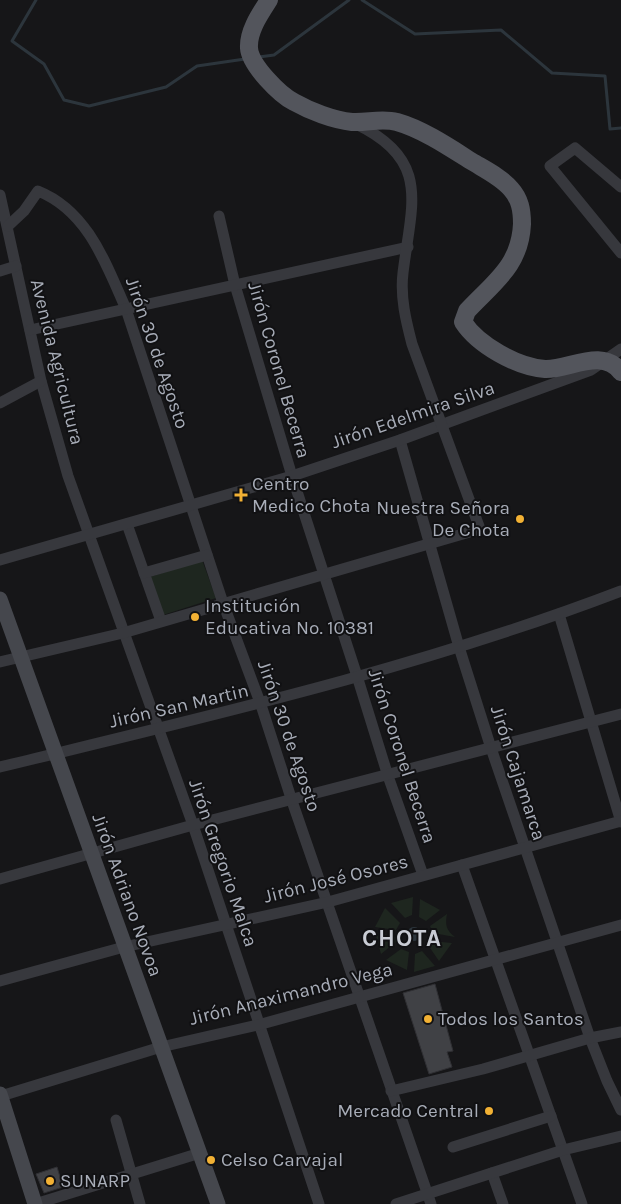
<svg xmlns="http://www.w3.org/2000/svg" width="621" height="1204" font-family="Karla,sans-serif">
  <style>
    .green { fill: #1e261f }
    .water { fill: #2c353c }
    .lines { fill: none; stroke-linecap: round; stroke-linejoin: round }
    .stream { stroke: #2c353c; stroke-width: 3 }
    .building { fill: #404145; stroke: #303034 }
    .street { stroke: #37383d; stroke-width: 11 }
    .secondary { stroke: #45474d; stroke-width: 15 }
    .primary { stroke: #53555c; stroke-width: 18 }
    .poi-dot { fill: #f2b134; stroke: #111113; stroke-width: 2 }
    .labels { text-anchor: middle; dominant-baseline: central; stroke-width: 4; stroke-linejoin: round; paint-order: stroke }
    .street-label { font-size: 19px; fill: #a8adb8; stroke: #111113 }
    .poi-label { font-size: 19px; fill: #a8adb8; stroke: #111113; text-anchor: start }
    .district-label { font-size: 24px; font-weight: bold; letter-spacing: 1px; fill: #c9ccd4; stroke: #111113 }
  </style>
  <rect width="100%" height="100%" fill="#161618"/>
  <g class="green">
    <path d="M 202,560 L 216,598 L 163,615 L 150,577 Z"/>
    <path d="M 413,897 L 412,915 L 405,918 L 391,903 Z"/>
    <path d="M 420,899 L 440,910 L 426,921 L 419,917 Z"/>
    <path d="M 385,908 L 400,923 L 396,930 L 375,927 Z"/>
    <path d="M 447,914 C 445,925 446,930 455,937 L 433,933 L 430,926 Z"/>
    <path d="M 375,932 L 396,937 L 397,941 L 381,954 Z"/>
    <path d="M 431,941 L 452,943 L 439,961 L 428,945 Z"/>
    <path d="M 401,949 L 409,952 L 407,970 L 386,960 Z"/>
    <path d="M 422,951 L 435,966 L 414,972 L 415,954 Z"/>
  </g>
  <circle class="water" cx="414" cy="934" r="7"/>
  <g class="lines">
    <g class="stream">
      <path d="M 36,0 L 12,41 L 44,64 L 64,100 L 89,106 L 166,87 L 197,66 L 245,59"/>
      <path d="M 362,0 L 415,34 L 501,30 L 552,73 L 605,76 L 610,129 L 621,128"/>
      <path d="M 259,57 L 274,55 L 349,0"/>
    </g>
  </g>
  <g class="building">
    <path d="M 435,984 L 453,1051 L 447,1052 L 452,1067 L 429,1074 L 403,993 Z"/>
    <path d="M 57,1167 L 63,1187 L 44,1193 L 36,1174 Z"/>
  </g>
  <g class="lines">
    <g class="street">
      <path d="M 621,187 L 575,148 L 550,166 L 621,253"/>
      <path d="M 0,195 L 41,381 L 68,476 L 193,825 L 319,1204"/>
      <path d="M 219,216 L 235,285 L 292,476 L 357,676 L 388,776 L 423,875"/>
      <path d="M 8,226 L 24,211 L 38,191 C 88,211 106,264 126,309 L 223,603 L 261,705 L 292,801 L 431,1204"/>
      <path d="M 0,271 L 16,266"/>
      <path d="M 30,330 L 408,247"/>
      <path d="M 0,403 L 41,381"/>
      <path d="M 400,440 L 459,647 L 491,748 L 590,1038 L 607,1081 L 621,1110"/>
      <path d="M 127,524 L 161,621"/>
      <path d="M 0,560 L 292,476 L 400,440 L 591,370 L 621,349"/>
      <path d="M 144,573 L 207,555"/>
      <path d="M 559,614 L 621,822"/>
      <path d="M 0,662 L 123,633 L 480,529 L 412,344 C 406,321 400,297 403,273 C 411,205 432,160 356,124"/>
      <path d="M 0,767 C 209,716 420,668 621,591"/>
      <path d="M 462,865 L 582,1204"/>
      <path d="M 0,879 L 193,825 L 621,714"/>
      <path d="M 0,981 L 124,947 L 328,902 L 621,821"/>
      <path d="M 391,1091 L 483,1069 L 590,1038 L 621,1032"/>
      <path d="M 1,1096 L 161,1047 L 258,1025 L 621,925"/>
      <path d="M 116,1120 L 140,1204"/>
      <path d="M 453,1147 L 551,1116"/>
      <path d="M 492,1173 L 503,1204"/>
      <path d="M 35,1204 L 200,1153"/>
      <path d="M 396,1204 L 563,1150 L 621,1136"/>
    </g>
    <g class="secondary">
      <path d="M 0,599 L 218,1204"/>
      <path d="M 0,1094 L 35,1204"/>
    </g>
    <path class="primary" d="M 269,0 C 260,14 248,31 249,48 C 250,65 280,95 294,102 C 310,111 333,120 352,122 C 367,123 381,118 397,122 C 422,129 449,147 471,161 C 484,169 501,177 511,189 C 520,199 522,210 522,224 C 520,266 494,282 467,311 L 463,322 C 478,345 517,367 545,369 C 569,370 602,347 621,372"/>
  </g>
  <g class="poi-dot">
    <path d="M238.5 487.5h5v5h5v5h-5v5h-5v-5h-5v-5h5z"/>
    <circle cx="520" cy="519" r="5"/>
    <circle cx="195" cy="617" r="5"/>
    <circle cx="428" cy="1019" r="5"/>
    <circle cx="489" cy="1111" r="5"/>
    <circle cx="211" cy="1160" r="5"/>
    <circle cx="50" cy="1181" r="5"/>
  </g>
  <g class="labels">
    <g class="street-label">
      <text transform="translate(157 353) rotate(71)">Jirón 30 de Agosto</text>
      <text transform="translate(57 362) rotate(76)">Avenida Agricultura</text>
      <text transform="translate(279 370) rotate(74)">Jirón Coronel Becerra</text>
      <text transform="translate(413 415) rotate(-19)">Jirón Edelmira Silva</text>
      <text transform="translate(179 706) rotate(-13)">Jirón San Martin</text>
      <text transform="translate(289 736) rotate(71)">Jirón 30 de Agosto</text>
      <text transform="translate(402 756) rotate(72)">Jirón Coronel Becerra</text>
      <text transform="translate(518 773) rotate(72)">Jirón Cajamarca</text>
      <text transform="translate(223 863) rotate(71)">Jirón Gregorio Malca</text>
      <text transform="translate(336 879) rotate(-14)">Jirón José Osores</text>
      <text transform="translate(127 895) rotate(70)">Jirón Adriano Novoa</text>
      <text transform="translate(291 994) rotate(-14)">Jirón Anaximandro Vega</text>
    </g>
    <g class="poi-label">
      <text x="252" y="484">Centro<tspan x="252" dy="22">Medico Chota</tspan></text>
      <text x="510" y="508" text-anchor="end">Nuestra Señora<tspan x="510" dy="22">De Chota</tspan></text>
      <text x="205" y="606">Institución<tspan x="205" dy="22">Educativa No. 10381</tspan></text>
      <text x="438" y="1019">Todos los Santos</text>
      <text x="479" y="1111" text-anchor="end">Mercado Central</text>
      <text x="221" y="1160">Celso Carvajal</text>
      <text x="60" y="1181">SUNARP</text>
    </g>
    <g class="district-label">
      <text x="402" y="938">CHOTA</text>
    </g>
  </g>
</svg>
